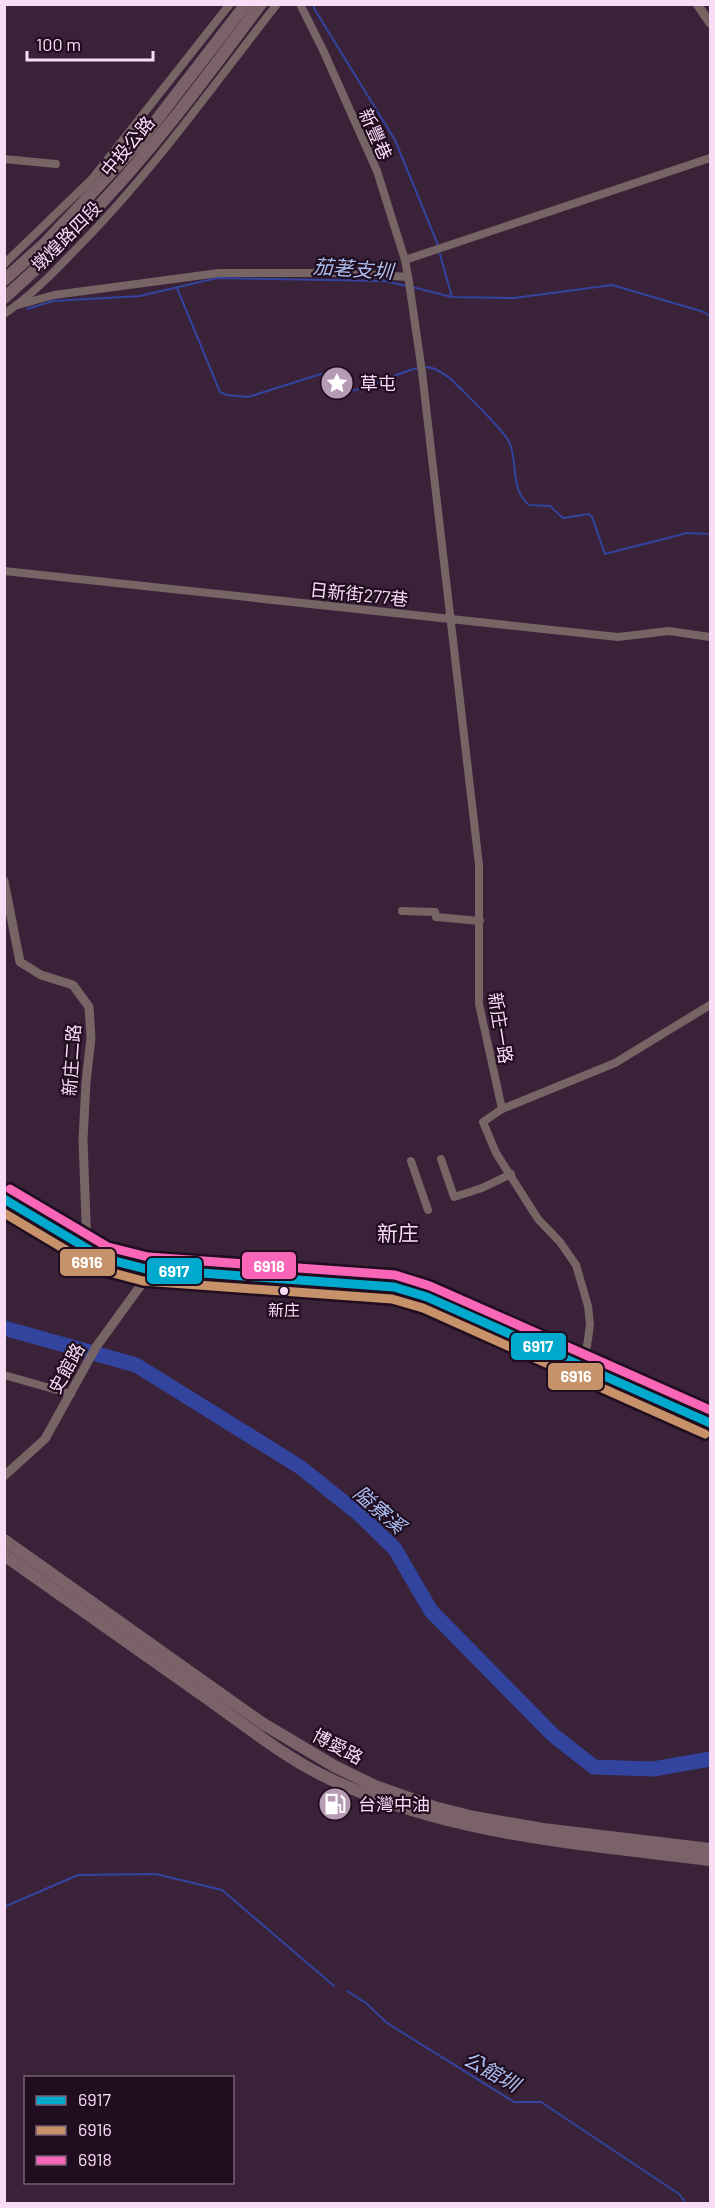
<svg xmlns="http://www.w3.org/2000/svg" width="715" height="2208" font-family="Barlow,'Noto Sans TC',sans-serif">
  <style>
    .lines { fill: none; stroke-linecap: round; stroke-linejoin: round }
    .stream { stroke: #32449d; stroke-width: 2 }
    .river { stroke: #32449d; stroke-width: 15 }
    .minor { stroke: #776465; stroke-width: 8 }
    .tertiary { stroke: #776465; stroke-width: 9 }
    .primary { stroke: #7b6268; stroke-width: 12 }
    .bus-1-casing { stroke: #200d1f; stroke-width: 14 }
    .bus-2-casing { stroke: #200d1f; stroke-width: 14 }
    .bus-3-casing { stroke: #200d1f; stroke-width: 14 }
    .bus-1 { stroke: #00a9ce; stroke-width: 9 }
    .bus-2 { stroke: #c7916a; stroke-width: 9 }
    .bus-3 { stroke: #fa66b7; stroke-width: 9 }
    .bus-dot { fill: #f9dcf6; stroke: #200d1f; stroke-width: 2 }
    .labels { text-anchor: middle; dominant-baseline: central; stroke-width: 4.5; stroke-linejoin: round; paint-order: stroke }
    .bus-label { font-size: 16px; fill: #f9dcf6; stroke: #200d1f }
    .street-label { font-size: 18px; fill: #f9dcf6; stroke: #200d1f }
    .poi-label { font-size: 18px; fill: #f9dcf6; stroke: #200d1f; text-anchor: start }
    .water-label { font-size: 20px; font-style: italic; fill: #acbff1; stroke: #200d1f }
    .quarter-label { font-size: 21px; fill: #f9dcf6; stroke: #200d1f }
    .line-badge { stroke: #200d1f; stroke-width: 2 }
    .badge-label { font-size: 16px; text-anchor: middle; font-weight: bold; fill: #fff }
  </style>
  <rect width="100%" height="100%" fill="#3a2239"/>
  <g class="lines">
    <g class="stream">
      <path d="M 313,4 L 315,10 L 395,140 L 438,245"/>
      <path d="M 439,251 L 452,297"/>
      <path d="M 412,287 L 452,297 L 514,298 L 612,285 L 704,312 L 710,316"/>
      <path d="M 177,288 L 220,392 L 227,395 L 248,397 L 321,374 C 328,379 332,389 336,390 C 358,398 403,367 426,367 C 435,367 444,374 451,379 C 464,393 504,429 510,444 C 518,464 510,489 529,505 L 550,506 L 563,518 L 589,514 L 592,517 L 605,554 L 687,533 L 710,534"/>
      <path d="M 27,309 L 53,301 L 140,296 L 217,278 L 385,281 L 406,286"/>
      <path d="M 4,1907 L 78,1875 L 156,1874 L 222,1890 L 334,1986"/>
      <path d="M 347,1991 L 366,2003 L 387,2023 L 514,2102 L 541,2102 L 679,2194 L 687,2204"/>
    </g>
    <path class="river" d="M 4,1328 L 136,1365 L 300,1467 L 360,1515 L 395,1549 L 431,1611 L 553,1735 L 594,1767 L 653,1769 L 710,1759"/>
    <g class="minor">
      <path d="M 300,4 L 323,50 L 377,171 L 405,260 L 409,282 L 422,372 L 479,865 L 479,1004 L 502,1109"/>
      <path d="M 4,159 L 56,164"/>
      <path d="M 405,260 L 710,158"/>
      <path d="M 4,264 L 92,179 L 230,4"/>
      <path d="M 18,305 L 54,295 L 219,273 L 347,273 L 408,277"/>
      <path d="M 4,314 C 31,296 54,272 76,249 C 150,175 212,87 277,4"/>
      <path d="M 4,571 L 618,637 L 669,631 L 710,637"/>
      <path d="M 402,911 L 435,912 L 436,917 L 480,921"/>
      <path d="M 441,1159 L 454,1197 L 482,1188 L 511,1174"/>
      <path d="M 411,1161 L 428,1210"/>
      <path d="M 580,1364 L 587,1346 L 590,1325 L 588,1306 L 576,1265 L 560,1242 L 538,1219 L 496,1153 L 483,1122 L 502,1109 L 615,1063 L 710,1005"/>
      <path d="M 4,1375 L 71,1394"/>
    </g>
    <g class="tertiary">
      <path d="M 697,4 L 710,23"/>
      <path d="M 4,881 L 20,962 L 41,975 L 73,985 L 89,1007 L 91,1038 L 86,1082 L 83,1140 L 87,1248"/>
      <path d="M 4,1199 L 103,1258 L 146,1269 L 341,1282 L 394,1287 L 427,1297 L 710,1423"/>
      <path d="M 4,1476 L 45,1439 L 96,1347 L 141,1285 L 146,1269"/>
    </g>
    <g class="primary">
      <path d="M 4,280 L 44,244 L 138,144 L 246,4"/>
      <path d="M 4,298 C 40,266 74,234 106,198 C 162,138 211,70 261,4"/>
      <path d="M 4,1540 L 262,1723 L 334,1766 L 375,1786 L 434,1807 L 474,1817 L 543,1829 L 710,1849"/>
      <path d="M 4,1555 C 72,1603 140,1651 208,1699 C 247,1727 287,1759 330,1779 C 450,1835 581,1844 710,1860"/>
    </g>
    <g class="bus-1-casing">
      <path id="bus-1" d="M 4,1199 L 103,1258 L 146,1269 L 394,1287 L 427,1297 L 710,1423"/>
    </g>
    <g class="bus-2-casing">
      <path id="bus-2" d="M 4,1213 L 98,1269 L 143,1281 L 392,1299 L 423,1308 L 705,1434"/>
    </g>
    <g class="bus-3-casing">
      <path id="bus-3" d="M 10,1189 L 108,1247 L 148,1257 L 395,1275 L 430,1286 L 710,1410"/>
    </g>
    <use href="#bus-1" class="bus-1"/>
    <use href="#bus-2" class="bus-2"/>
    <use href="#bus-3" class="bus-3"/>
  </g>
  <defs>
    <g id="sight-disc" transform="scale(1.725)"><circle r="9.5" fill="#b69bb4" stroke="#200d1f"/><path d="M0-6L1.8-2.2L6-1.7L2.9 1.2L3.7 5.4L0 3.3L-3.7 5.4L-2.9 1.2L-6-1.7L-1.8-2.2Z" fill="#fff"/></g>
    <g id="fuel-disc" transform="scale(1.725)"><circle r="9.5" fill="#b69bb4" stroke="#200d1f"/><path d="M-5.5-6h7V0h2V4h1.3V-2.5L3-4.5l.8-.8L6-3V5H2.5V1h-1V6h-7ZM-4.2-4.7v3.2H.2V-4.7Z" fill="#fff"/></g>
  </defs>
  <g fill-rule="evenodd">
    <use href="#sight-disc" x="337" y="383"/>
    <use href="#fuel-disc" x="335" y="1804"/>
  </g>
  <circle class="bus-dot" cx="284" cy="1291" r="5"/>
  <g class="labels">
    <g class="bus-label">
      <text x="284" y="1309">新庄</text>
    </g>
    <g class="street-label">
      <text transform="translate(376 134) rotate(66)">新豐巷</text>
      <text transform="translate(127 146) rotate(-50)">中投公路</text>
      <text transform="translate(66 236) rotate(-45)">墩煌路四段</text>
      <text transform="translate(359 594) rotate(6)">日新街277巷</text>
      <text transform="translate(501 1028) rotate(81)">新庄一路</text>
      <text transform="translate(71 1060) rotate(-86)">新庄二路</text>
      <text transform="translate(66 1368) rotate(-61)">史館路</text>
      <text transform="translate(338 1746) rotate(28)">博愛路</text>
    </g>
    <g class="poi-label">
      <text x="360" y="383">草屯</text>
      <text x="358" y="1804">台灣中油</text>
    </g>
    <g class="water-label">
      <text transform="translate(353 268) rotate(4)">茄荖支圳</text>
      <text transform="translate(380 1509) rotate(41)">隘寮溪</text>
      <text transform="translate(492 2071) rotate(29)">公館圳</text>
    </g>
    <g class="quarter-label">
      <text x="398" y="1232">新庄</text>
    </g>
  </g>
  <g class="line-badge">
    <rect x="59" y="1248" width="57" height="29" rx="6" fill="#c7916a"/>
    <rect x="241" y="1251" width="56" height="29" rx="6" fill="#fa66b7"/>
    <rect x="146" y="1257" width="57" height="28" rx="6" fill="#00a9ce"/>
    <rect x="510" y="1332" width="57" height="29" rx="6" fill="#00a9ce"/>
    <rect x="547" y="1362" width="57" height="29" rx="6" fill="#c7916a"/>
  </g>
  <g class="badge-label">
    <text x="87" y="1268">6916</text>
    <text x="269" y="1272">6918</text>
    <text x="174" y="1277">6917</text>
    <text x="538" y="1352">6917</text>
    <text x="576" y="1382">6916</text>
  </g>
  <rect width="715" height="2208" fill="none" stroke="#f9dcf6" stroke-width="12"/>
  <rect x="24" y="2076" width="210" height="108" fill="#200d1f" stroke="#776075" stroke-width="1.5"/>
  <rect x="36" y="2096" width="30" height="9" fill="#00a9ce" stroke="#776075" stroke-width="1.5"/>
  <text x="78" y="2106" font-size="18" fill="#f9dcf6">6917</text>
  <rect x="36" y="2126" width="30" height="9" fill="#c7916a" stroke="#776075" stroke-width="1.5"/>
  <text x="78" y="2136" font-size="18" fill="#f9dcf6">6916</text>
  <rect x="36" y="2156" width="30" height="9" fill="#fa66b7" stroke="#776075" stroke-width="1.5"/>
  <text x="78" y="2166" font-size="18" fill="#f9dcf6">6918</text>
  <path d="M27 51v9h126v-9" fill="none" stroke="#f9dcf6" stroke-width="3"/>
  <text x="36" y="51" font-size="18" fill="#f9dcf6" stroke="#200d1f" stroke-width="4.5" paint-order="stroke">100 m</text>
</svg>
